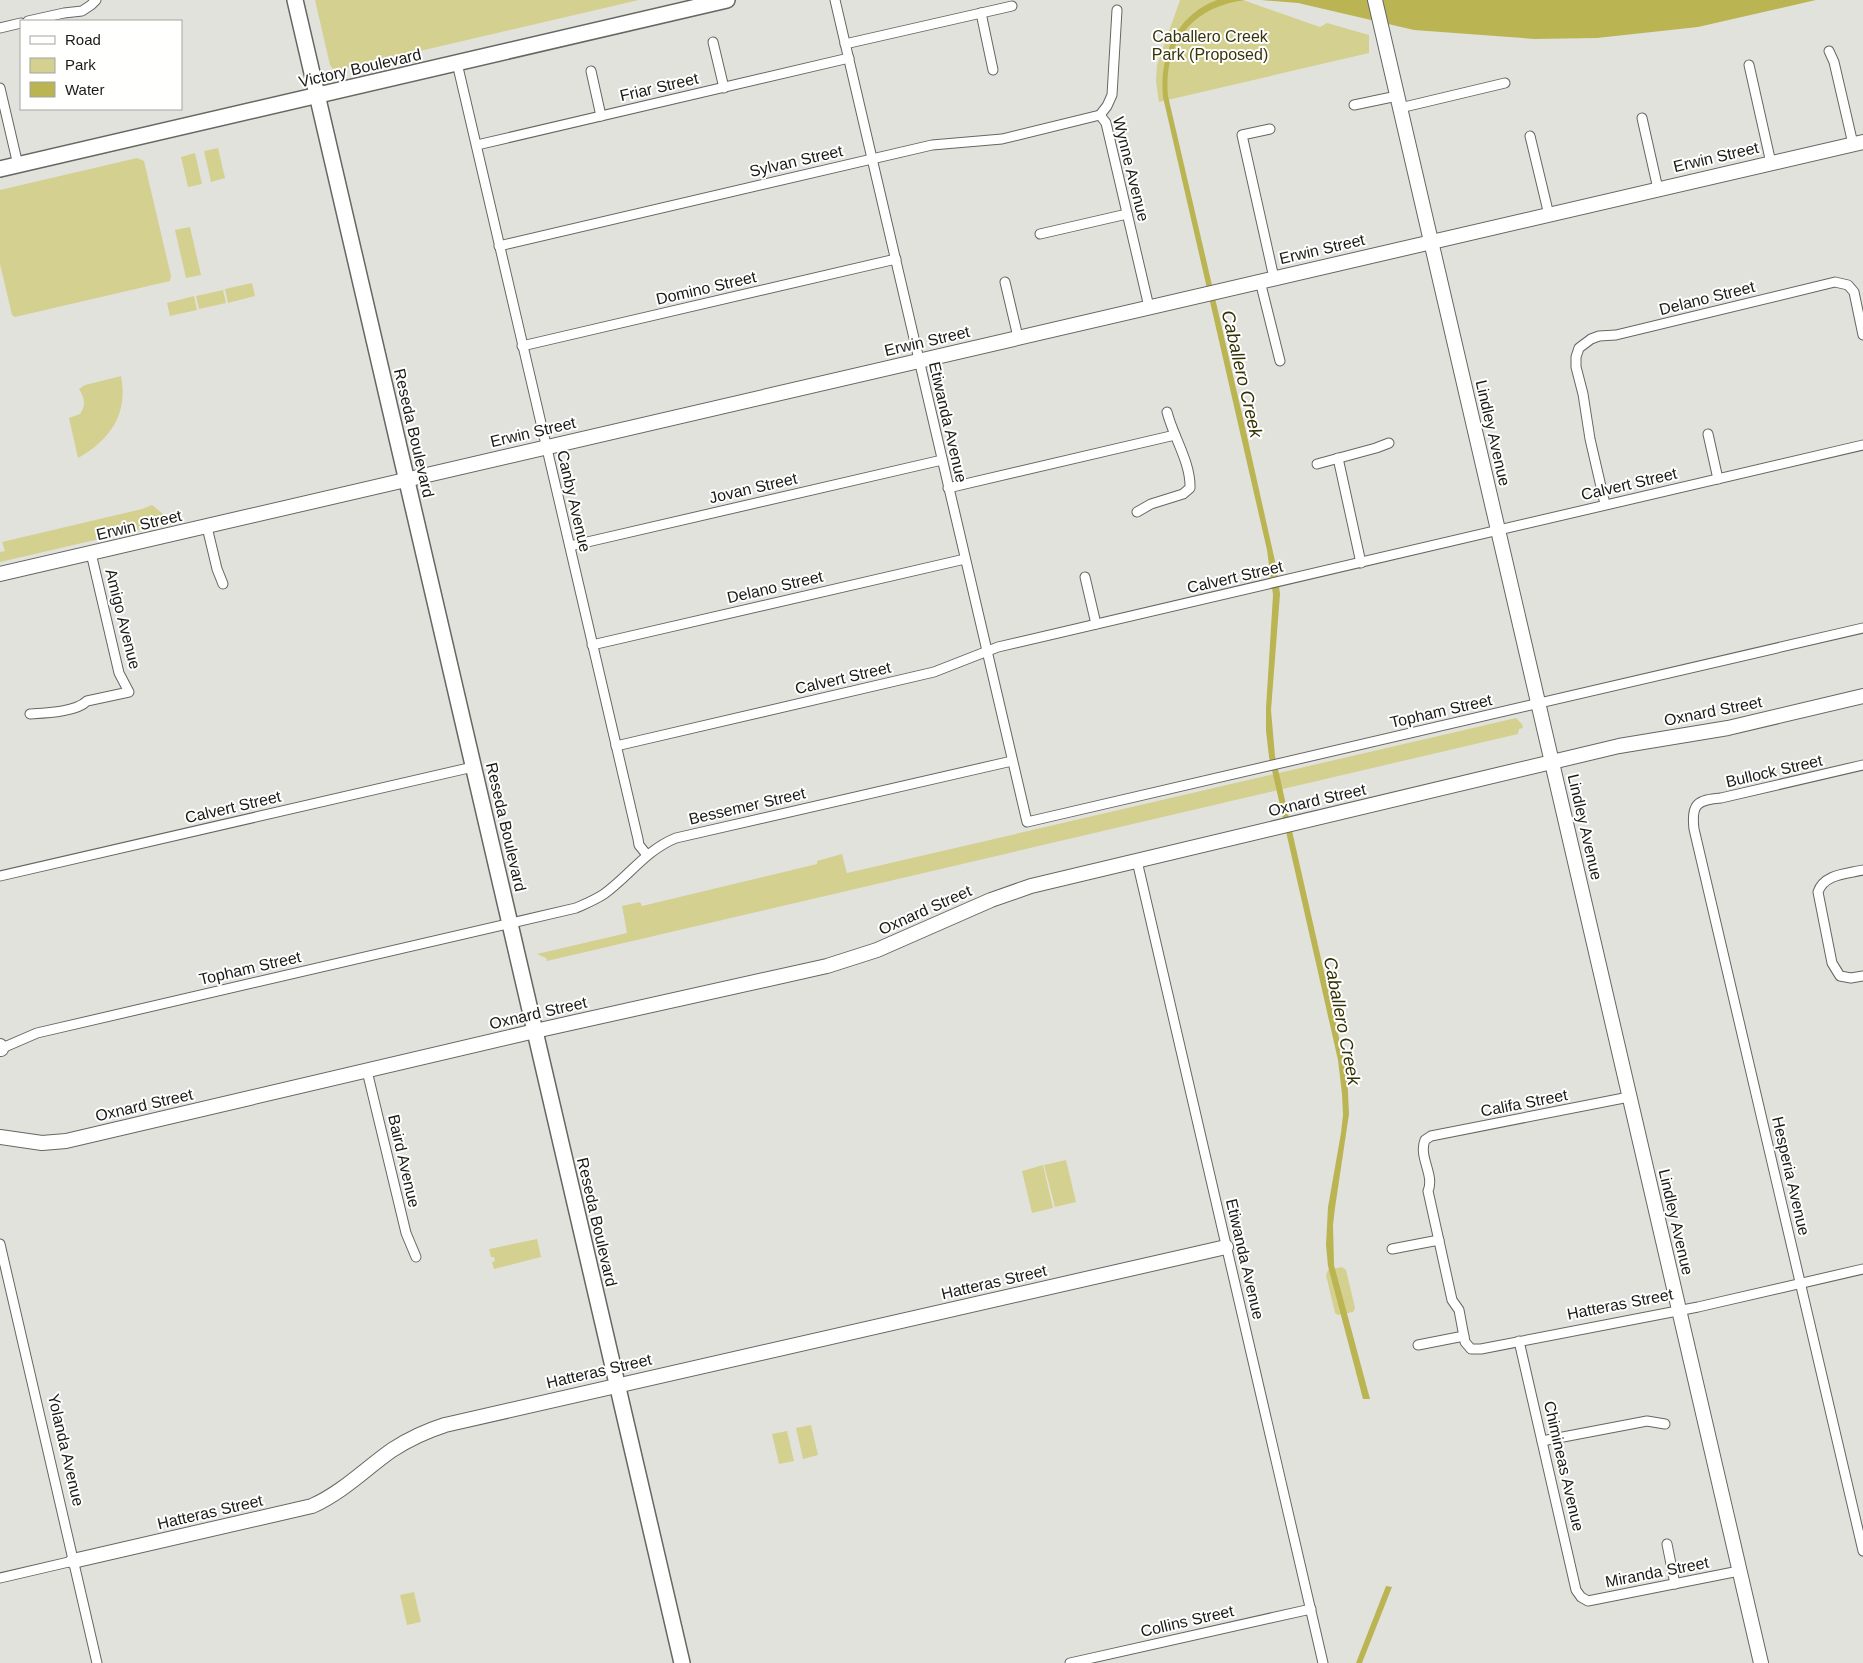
<svg xmlns="http://www.w3.org/2000/svg" width="1863" height="1663" font-family="Helvetica,sans-serif">
  <style>
    .green { fill: #d4d090 }
    .water { fill: #bbb453 }
    .lines { fill: none; stroke-linecap: round; stroke-linejoin: round }
    .street-casing { stroke: #666662; stroke-width: 11 }
    .secondary-casing { stroke: #666662; stroke-width: 16 }
    .primary-casing { stroke: #666662; stroke-width: 18 }
    .street { stroke: #fff; stroke-width: 9 }
    .secondary { stroke: #fff; stroke-width: 14 }
    .primary { stroke: #fff; stroke-width: 15 }
    .labels { text-anchor: middle; dominant-baseline: central; stroke-width: 4; stroke-linejoin: round; paint-order: stroke }
    .park-label { font-size: 16px; fill: #38350a; stroke: #fffffe }
    .street-label { font-size: 16px; fill: #1a1a19; stroke: #fffffe }
    .water-label { font-size: 18px; font-style: italic; fill: #333004; stroke: #fffffe }
  </style>
  <rect width="100%" height="100%" fill="#e2e2dd"/>
  <g class="green">
    <path d="M 315,0 L 639,0 L 338,70 L 333,69 L 330,65 Z"/>
    <path d="M 1180,0 L 1243,0 L 1320,27 L 1327,23 L 1369,35 L 1369,53 L 1159,102 L 1156,81 L 1157,65 Z"/>
    <path d="M 218,148 L 225,178 L 211,182 L 204,151 Z"/>
    <path d="M 195,153 L 202,184 L 188,187 L 181,157 Z"/>
    <path d="M 137,158 L 144,161 L 171,276 L 170,281 L 15,317 L 12,315 L 0,264 L 0,190 Z"/>
    <path d="M 190,227 L 201,275 L 186,278 L 175,230 Z"/>
    <path d="M 252,283 L 255,296 L 228,303 L 225,289 Z"/>
    <path d="M 223,290 L 226,303 L 199,309 L 196,296 Z"/>
    <path d="M 194,296 L 197,310 L 170,316 L 167,303 Z"/>
    <path d="M 121,376 C 129,414 109,441 78,458 L 69,418 L 80,414 C 86,405 85,399 79,389 L 85,385 Z"/>
    <path d="M 152,505 L 173,522 L 0,562 L 0,552 L 5,551 L 2,542 L 142,509 Z"/>
    <path d="M 1516,718 L 1522,724 L 1523,728 L 1519,729 L 1518,734 L 547,961 L 546,958 L 537,954 L 627,933 L 622,906 L 640,902 L 642,906 L 817,864 L 817,861 L 842,854 L 847,873 Z"/>
    <path d="M 1066,1160 L 1076,1202 L 1055,1207 L 1044,1165 Z"/>
    <path d="M 1043,1165 L 1053,1208 L 1032,1213 L 1022,1171 Z"/>
    <path d="M 537,1239 L 541,1257 L 494,1269 L 492,1262 L 495,1261 L 494,1257 L 491,1257 L 489,1249 Z"/>
    <path d="M 1342,1267 L 1346,1270 L 1355,1308 L 1353,1312 L 1338,1315 L 1335,1313 L 1326,1275 L 1328,1270 Z"/>
    <path d="M 811,1425 L 818,1455 L 803,1459 L 796,1428 Z"/>
    <path d="M 787,1431 L 794,1461 L 779,1464 L 772,1434 Z"/>
    <path d="M 414,1592 L 421,1622 L 407,1625 L 400,1595 Z"/>
  </g>
  <g class="water">
    <path d="M 1217,0 L 1245,0 C 1192,7 1163,43 1168,96 L 1245,427 L 1277,570 L 1280,594 L 1271,710 L 1275,756 L 1347,1073 L 1349,1114 L 1335,1208 L 1333,1225 L 1334,1265 L 1370,1399 L 1363,1399 L 1328,1266 L 1326,1245 L 1328,1207 L 1341,1133 L 1343,1115 L 1342,1094 L 1338,1060 L 1269,757 L 1266,731 L 1266,708 L 1273,595 L 1267,550 L 1163,97 C 1159,56 1176,15 1217,0 Z"/>
    <path d="M 1261,0 L 1816,0 L 1698,27 L 1597,38 L 1535,39 L 1414,30 L 1298,3 Z"/>
    <path d="M 1386,1586 L 1392,1587 L 1362,1663 L 1356,1663 Z"/>
  </g>
  <g class="lines">
    <g class="street-casing">
      <g id="street">
        <path d="M 835,0 L 1027,822 L 1863,628"/>
        <path d="M 981,13 L 993,70"/>
        <path d="M 28,21 L 64,13 L 82,11 L 91,5 L 96,0"/>
        <path d="M 0,28 L 21,23"/>
        <path d="M 713,42 L 724,88"/>
        <path d="M 845,44 L 1012,6"/>
        <path d="M 1829,51 L 1834,62 L 1853,144"/>
        <path d="M 457,63 L 638,839 L 639,845 L 647,855"/>
        <path d="M 1749,65 L 1771,163"/>
        <path d="M 591,71 L 601,116"/>
        <path d="M 0,88 L 18,165"/>
        <path d="M 1354,105 L 1397,96"/>
        <path d="M 1400,108 L 1505,83"/>
        <path d="M 1100,115 L 1106,123 L 1149,307"/>
        <path d="M 1100,115 L 1107,106 L 1112,95 L 1117,10"/>
        <path d="M 1642,118 L 1658,189"/>
        <path d="M 1270,129 L 1242,135 L 1274,278"/>
        <path d="M 1530,136 L 1549,215"/>
        <path d="M 477,145 L 849,58"/>
        <path d="M 1040,234 L 1127,214"/>
        <path d="M 499,246 L 932,145 L 1002,139 L 1100,115"/>
        <path d="M 1260,281 L 1280,361"/>
        <path d="M 1005,282 L 1018,337"/>
        <path d="M 522,346 L 896,259"/>
        <path d="M 1708,434 L 1718,479"/>
        <path d="M 1338,458 L 1361,563"/>
        <path d="M 1317,464 L 1376,448 L 1389,443"/>
        <path d="M 948,488 L 1175,435"/>
        <path d="M 1605,504 L 1590,439 L 1583,394 L 1576,367 L 1576,357 L 1579,348 L 1591,339 L 1599,336 L 1616,335 L 1835,282 L 1848,285 L 1854,292 L 1863,335"/>
        <path d="M 1137,512 L 1151,504 L 1183,494 L 1190,488 C 1191,463 1173,436 1167,412"/>
        <path d="M 207,527 L 217,569 L 223,584"/>
        <path d="M 570,546 L 942,460"/>
        <path d="M 1085,577 L 1096,624"/>
        <path d="M 592,645 L 965,559"/>
        <path d="M 30,714 C 46,713 76,712 87,701 L 129,692 L 119,673 L 91,553"/>
        <path d="M 616,746 L 934,672 L 998,647 L 1863,445"/>
        <path d="M 1863,765 L 1721,798 C 1697,800 1691,804 1694,829 L 1863,1551"/>
        <path d="M 1137,861 L 1323,1663"/>
        <path d="M 1863,870 C 1846,874 1824,874 1818,892 L 1832,963 L 1840,976 L 1851,978 L 1863,976"/>
        <path d="M 0,876 L 473,767"/>
        <path d="M 0,1049 L 37,1033 L 576,908 C 585,904 595,900 604,894 C 629,876 646,850 676,838 L 1012,761"/>
        <path d="M 367,1071 L 406,1233 L 416,1257"/>
        <path d="M 1629,1097 L 1431,1136 L 1425,1140 C 1418,1157 1435,1175 1428,1191 L 1452,1300 L 1459,1310 L 1465,1342 L 1471,1349 L 1481,1349 L 1698,1307 L 1863,1269"/>
        <path d="M 0,1244 L 97,1663"/>
        <path d="M 1392,1249 L 1439,1240"/>
        <path d="M 1519,1341 L 1576,1590 L 1581,1597 L 1588,1601 L 1739,1571"/>
        <path d="M 1418,1345 L 1464,1336"/>
        <path d="M 1542,1441 L 1647,1421 L 1665,1424"/>
        <path d="M 1667,1544 L 1675,1584"/>
        <path d="M 0,1578 L 73,1561"/>
        <path d="M 1070,1663 L 1311,1609"/>
      </g>
    </g>
    <g class="secondary-casing">
      <g id="secondary">
        <path d="M 1375,0 L 1761,1663"/>
        <path d="M 0,574 L 1863,142"/>
        <path d="M 0,1046 L 1,1049"/>
        <path d="M 0,1137 L 42,1143 L 66,1141 L 535,1031 L 827,966 L 877,950 L 991,900 L 1031,886 L 1619,746 L 1728,728 L 1863,696"/>
        <path d="M 73,1561 L 312,1506 C 343,1492 365,1469 392,1450 C 409,1439 426,1431 445,1425 L 1226,1247"/>
      </g>
    </g>
    <g class="primary-casing">
      <g id="primary">
        <path d="M 295,0 L 682,1663"/>
        <path d="M 0,169 L 727,0"/>
      </g>
    </g>
    <use href="#street" class="street"/>
    <use href="#secondary" class="secondary"/>
    <use href="#primary" class="primary"/>
  </g>
  <g class="labels">
    <g class="park-label">
      <text x="1210" y="36">Caballero Creek<tspan x="1210" dy="18">Park (Proposed)</tspan></text>
    </g>
    <g class="street-label">
      <text transform="translate(360 68) rotate(-13)">Victory Boulevard</text>
      <text transform="translate(659 87) rotate(-13)">Friar Street</text>
      <text transform="translate(1716 157) rotate(-13)">Erwin Street</text>
      <text transform="translate(796 161) rotate(-13)">Sylvan Street</text>
      <text transform="translate(1131 169) rotate(76)">Wynne Avenue</text>
      <text transform="translate(1322 249) rotate(-13)">Erwin Street</text>
      <text transform="translate(706 288) rotate(-13)">Domino Street</text>
      <text transform="translate(1707 298) rotate(-14)">Delano Street</text>
      <text transform="translate(927 341) rotate(-13)">Erwin Street</text>
      <text transform="translate(948 422) rotate(77)">Etiwanda Avenue</text>
      <text transform="translate(533 432) rotate(-13)">Erwin Street</text>
      <text transform="translate(414 433) rotate(77)">Reseda Boulevard</text>
      <text transform="translate(1493 433) rotate(77)">Lindley Avenue</text>
      <text transform="translate(1629 484) rotate(-13)">Calvert Street</text>
      <text transform="translate(753 488) rotate(-13)">Jovan Street</text>
      <text transform="translate(574 501) rotate(77)">Canby Avenue</text>
      <text transform="translate(139 525) rotate(-13)">Erwin Street</text>
      <text transform="translate(1235 577) rotate(-13)">Calvert Street</text>
      <text transform="translate(775 587) rotate(-13)">Delano Street</text>
      <text transform="translate(123 619) rotate(76)">Amigo Avenue</text>
      <text transform="translate(843 678) rotate(-13)">Calvert Street</text>
      <text transform="translate(1441 711) rotate(-13)">Topham Street</text>
      <text transform="translate(1713 711) rotate(-11)">Oxnard Street</text>
      <text transform="translate(1774 771) rotate(-13)">Bullock Street</text>
      <text transform="translate(1317 800) rotate(-13)">Oxnard Street</text>
      <text transform="translate(747 806) rotate(-13)">Bessemer Street</text>
      <text transform="translate(233 807) rotate(-13)">Calvert Street</text>
      <text transform="translate(506 827) rotate(77)">Reseda Boulevard</text>
      <text transform="translate(1585 827) rotate(77)">Lindley Avenue</text>
      <text transform="translate(925 910) rotate(-24)">Oxnard Street</text>
      <text transform="translate(250 968) rotate(-13)">Topham Street</text>
      <text transform="translate(538 1013) rotate(-13)">Oxnard Street</text>
      <text transform="translate(1524 1103) rotate(-11)">Califa Street</text>
      <text transform="translate(144 1105) rotate(-13)">Oxnard Street</text>
      <text transform="translate(404 1161) rotate(77)">Baird Avenue</text>
      <text transform="translate(1791 1176) rotate(77)">Hesperia Avenue</text>
      <text transform="translate(597 1222) rotate(77)">Reseda Boulevard</text>
      <text transform="translate(1676 1222) rotate(77)">Lindley Avenue</text>
      <text transform="translate(1245 1259) rotate(77)">Etiwanda Avenue</text>
      <text transform="translate(994 1282) rotate(-13)">Hatteras Street</text>
      <text transform="translate(1620 1304) rotate(-11)">Hatteras Street</text>
      <text transform="translate(599 1371) rotate(-13)">Hatteras Street</text>
      <text transform="translate(66 1450) rotate(77)">Yolanda Avenue</text>
      <text transform="translate(1564 1466) rotate(77)">Chimineas Avenue</text>
      <text transform="translate(210 1512) rotate(-13)">Hatteras Street</text>
      <text transform="translate(1657 1572) rotate(-11)">Miranda Street</text>
      <text transform="translate(1187 1621) rotate(-13)">Collins Street</text>
    </g>
    <g class="water-label">
      <text transform="translate(1242 374) rotate(77)">Caballero Creek</text>
      <text transform="translate(1342 1021) rotate(79)">Caballero Creek</text>
    </g>
  </g>
  <rect x="20" y="20" width="162" height="90" fill="#fffffe" stroke="#a3a3a2"/>
  <rect x="30" y="36" width="25" height="8" fill="#ffffff" stroke="#a3a3a2"/>
  <text x="65" y="45" font-size="15" fill="#1a1a19">Road</text>
  <rect x="30" y="58" width="25" height="15" fill="#d4d090" stroke="#a3a3a2"/>
  <text x="65" y="70" font-size="15" fill="#1a1a19">Park</text>
  <rect x="30" y="82" width="25" height="15" fill="#bbb453" stroke="#a3a3a2"/>
  <text x="65" y="95" font-size="15" fill="#1a1a19">Water</text>
</svg>
